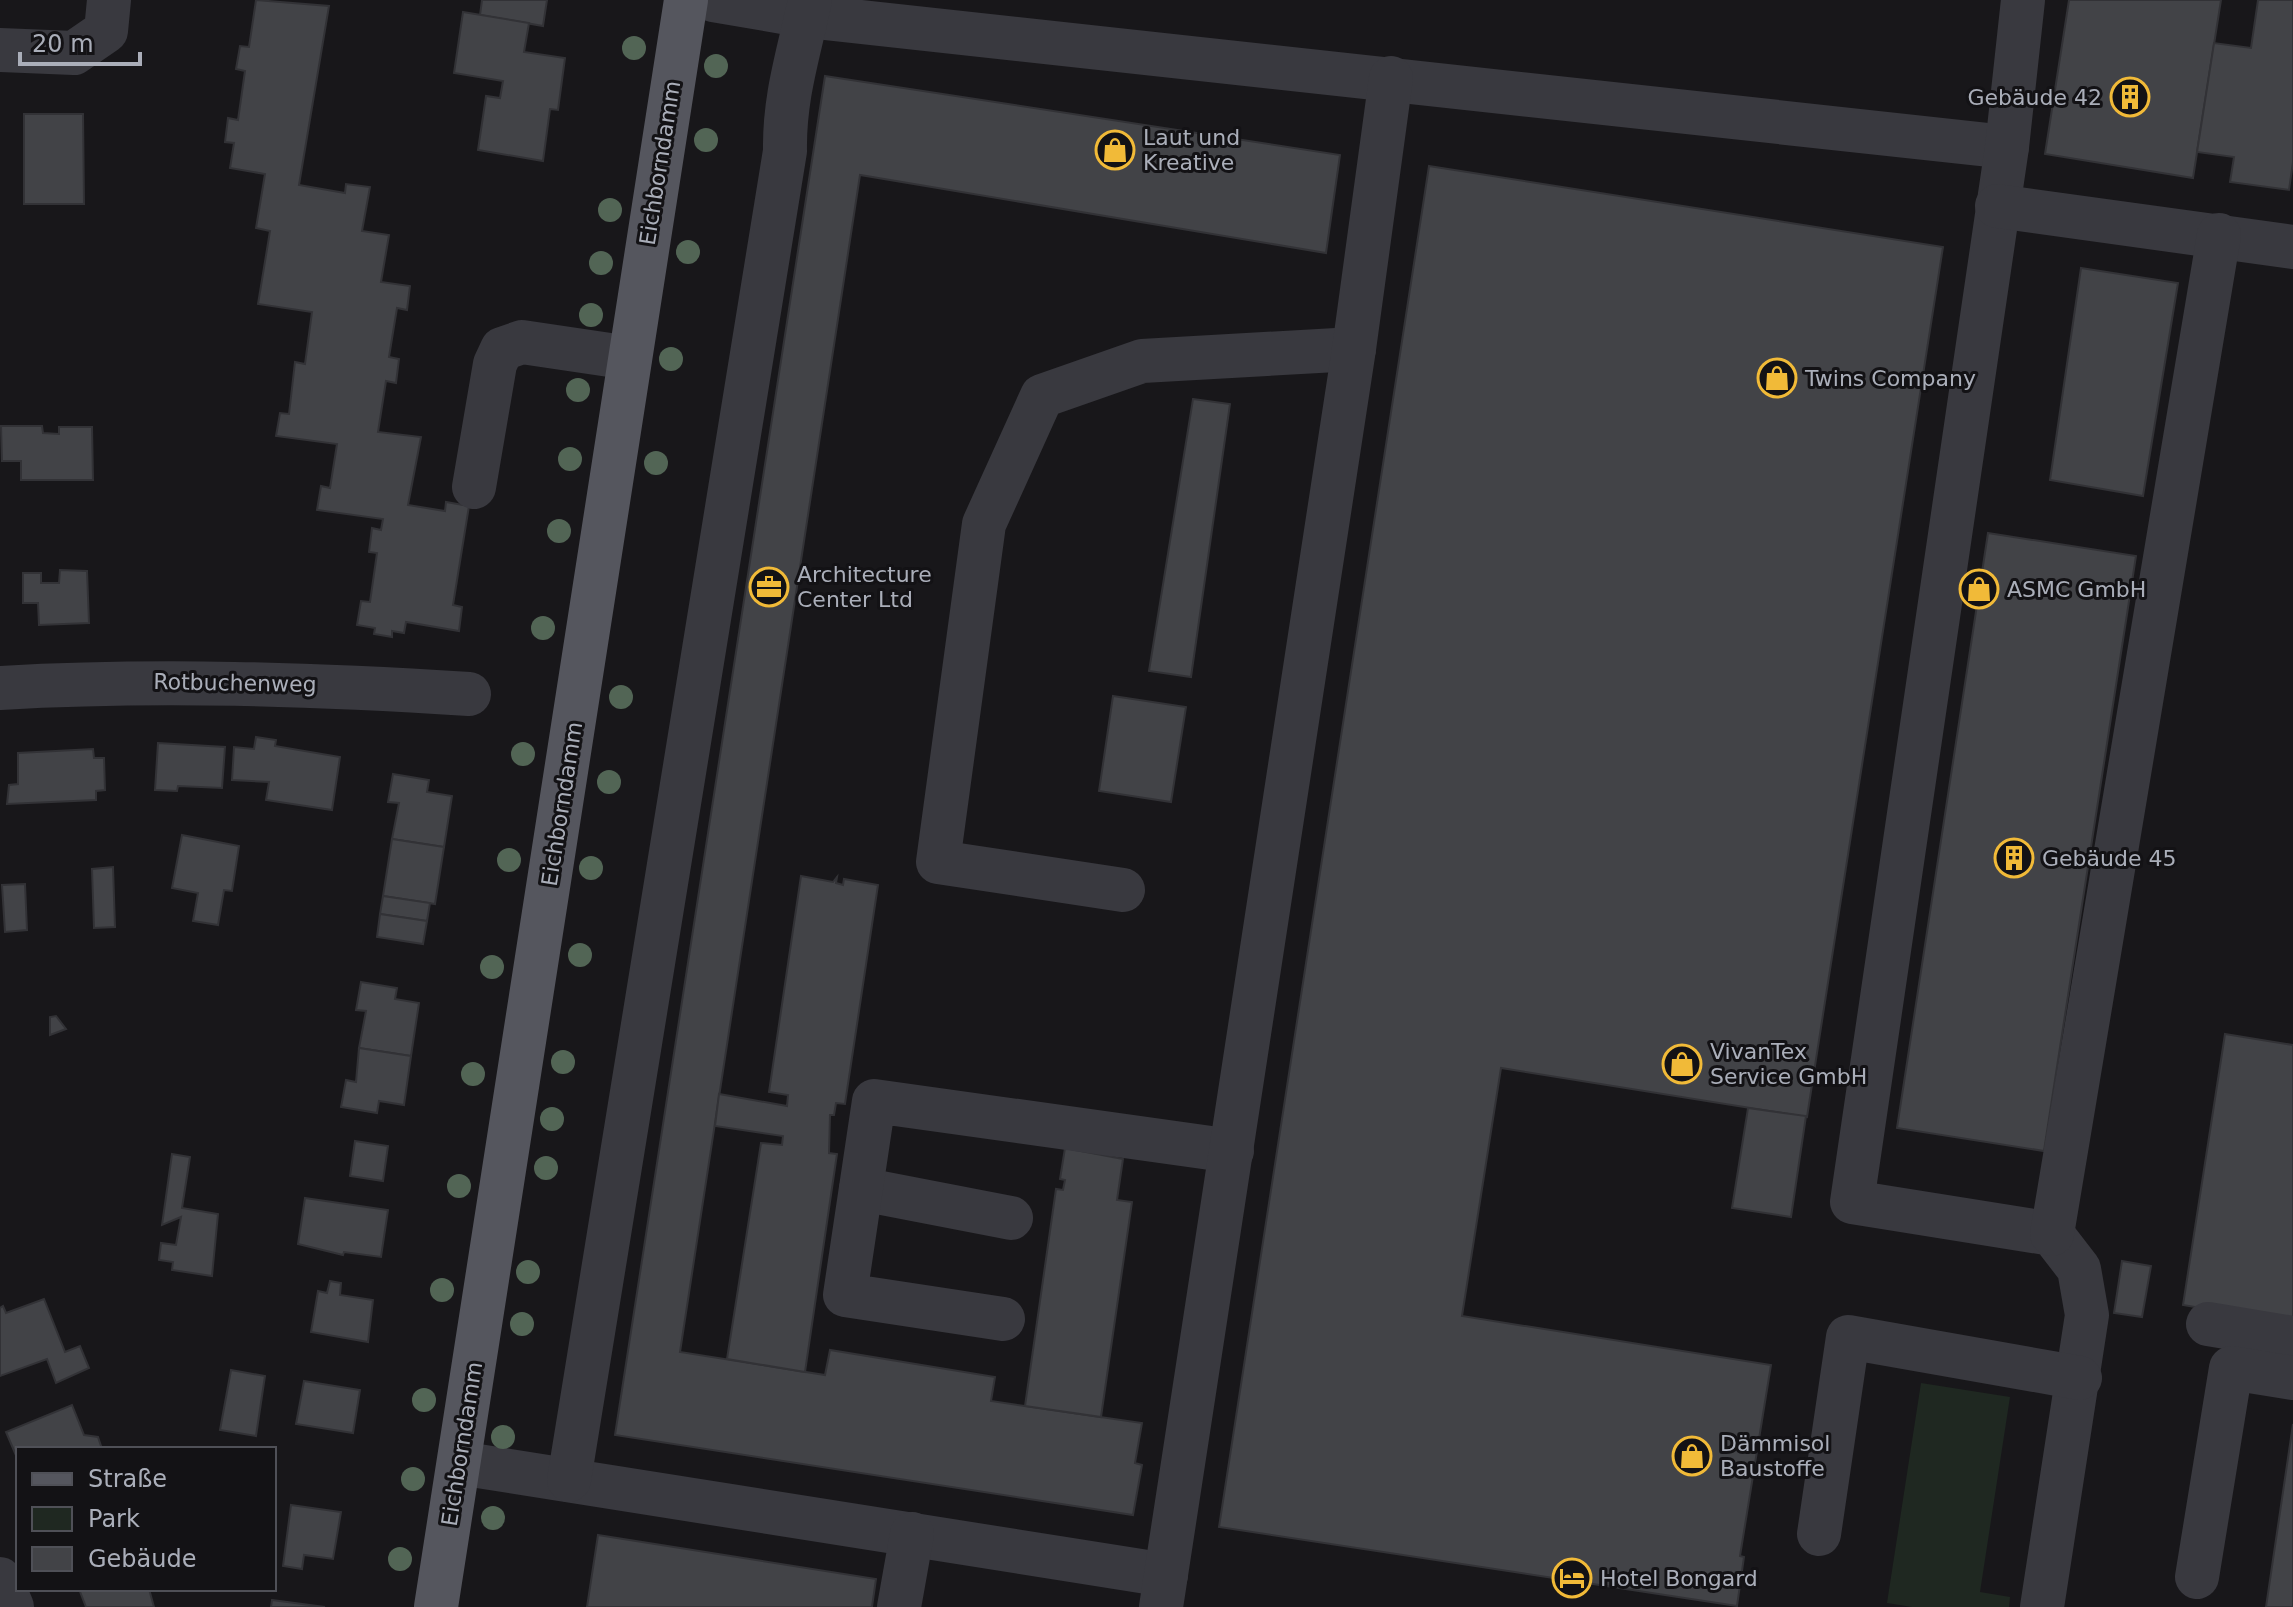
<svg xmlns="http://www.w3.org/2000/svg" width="2293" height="1607" font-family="'DejaVu Sans',sans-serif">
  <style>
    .green { fill: #1f2821 }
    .building { fill: #424347; stroke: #323236; stroke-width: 2 }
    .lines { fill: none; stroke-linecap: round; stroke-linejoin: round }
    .minor { stroke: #39393f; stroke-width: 44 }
    .major { stroke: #55565e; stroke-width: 44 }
    .tree { fill: #526555 }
    .labels { text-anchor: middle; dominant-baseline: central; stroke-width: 6; stroke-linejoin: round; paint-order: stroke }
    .poi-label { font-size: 22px; fill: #aaaeb9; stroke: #131215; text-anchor: start }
    .street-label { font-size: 22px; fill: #aaaeb9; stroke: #131215 }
  </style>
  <rect width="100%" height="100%" fill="#18171a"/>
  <path class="green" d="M 1921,1383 L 2010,1397 L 1980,1592 L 2010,1597 L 2009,1607 L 1912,1607 L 1887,1603 Z"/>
  <g class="building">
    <path d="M 256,0 L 329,6 L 299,185 L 345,193 L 346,184 L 370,187 L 362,231 L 389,235 L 381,282 L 410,286 L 407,310 L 397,308 L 389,357 L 399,359 L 396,383 L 386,381 L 378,432 L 421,437 L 408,505 L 445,511 L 446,502 L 469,506 L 453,605 L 462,607 L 459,631 L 406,622 L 404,633 L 392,631 L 392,637 L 374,634 L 375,628 L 357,625 L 361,601 L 370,602 L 377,553 L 369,552 L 372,528 L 381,530 L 383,519 L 317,510 L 321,486 L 330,488 L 337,444 L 276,436 L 280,413 L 289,414 L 295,362 L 305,364 L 312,312 L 258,304 L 270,231 L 256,228 L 265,174 L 230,168 L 234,143 L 225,142 L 228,118 L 238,120 L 245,71 L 236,69 L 240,46 L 249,47 Z"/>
    <path d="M 482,0 L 547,0 L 543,26 L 480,15 Z"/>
    <path d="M 2069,0 L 2221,0 L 2193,178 L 2045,154 Z"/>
    <path d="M 2258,0 L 2293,0 L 2293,162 L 2289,190 L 2230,182 L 2234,157 L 2197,152 L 2214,43 L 2251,48 Z"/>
    <path d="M 463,12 L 529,23 L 524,52 L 565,58 L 558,110 L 550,109 L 543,161 L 478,150 L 486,96 L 500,98 L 503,81 L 454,73 Z"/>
    <path d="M 825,76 L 1340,155 L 1326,253 L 860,175 L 680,1352 L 825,1375 L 830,1350 L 995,1377 L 991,1401 L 1142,1423 L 1135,1463 L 1142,1465 L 1133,1515 L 615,1435 Z"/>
    <path d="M 24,114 L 83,114 L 84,204 L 24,204 Z"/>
    <path d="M 1429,166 L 1943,247 L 1807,1117 L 1501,1068 L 1462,1316 L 1771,1365 L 1740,1556 L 1744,1557 L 1737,1606 L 1219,1527 Z"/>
    <path d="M 2081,268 L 2178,283 L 2143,496 L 2050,480 Z"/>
    <path d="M 1193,399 L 1230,404 L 1191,677 L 1149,671 Z"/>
    <path d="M 1,426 L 42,426 L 43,433 L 59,434 L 59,427 L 92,427 L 93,480 L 21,480 L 21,461 L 2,461 Z"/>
    <path d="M 1988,533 L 2136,556 L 2044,1151 L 1897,1128 Z"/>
    <path d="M 60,570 L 87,571 L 89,623 L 39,625 L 38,603 L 23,603 L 23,573 L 41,573 L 41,583 L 59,583 Z"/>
    <path d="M 1113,696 L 1186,707 L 1171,802 L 1099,791 Z"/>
    <path d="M 256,737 L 276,740 L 275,746 L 340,757 L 332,810 L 266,800 L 269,782 L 232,780 L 234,747 L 254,749 Z"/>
    <path d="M 158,743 L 225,747 L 222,788 L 178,786 L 177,791 L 155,790 Z"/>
    <path d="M 93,749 L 94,758 L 104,758 L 105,790 L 96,791 L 96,800 L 7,804 L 9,785 L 18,784 L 18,753 Z"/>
    <path d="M 393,774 L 429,780 L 427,792 L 452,796 L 444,847 L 392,839 L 399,803 L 388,802 Z"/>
    <path d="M 182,835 L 239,846 L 232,891 L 224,890 L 218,925 L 193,921 L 198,893 L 172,888 Z"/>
    <path d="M 392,839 L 444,847 L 435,904 L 383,896 Z"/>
    <path d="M 113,867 L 115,927 L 94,928 L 92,869 Z"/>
    <path d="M 801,876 L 833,882 L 837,877 L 836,883 L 843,885 L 844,879 L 878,885 L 845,1104 L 836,1103 L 834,1115 L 830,1115 L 829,1153 L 837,1154 L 805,1372 L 727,1359 L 761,1143 L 782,1145 L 783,1136 L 715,1126 L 719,1094 L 787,1106 L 788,1095 L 769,1092 Z"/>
    <path d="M 25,884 L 27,930 L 5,932 L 2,885 Z"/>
    <path d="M 383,896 L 430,903 L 427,921 L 380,914 Z"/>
    <path d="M 380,914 L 427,921 L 423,944 L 377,937 Z"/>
    <path d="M 361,982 L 397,988 L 395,999 L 419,1003 L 411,1056 L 359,1048 L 366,1011 L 356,1010 Z"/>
    <path d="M 56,1016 L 66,1029 L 50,1035 L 50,1017 Z"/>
    <path d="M 2225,1034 L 2293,1045 L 2293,1324 L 2183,1305 Z"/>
    <path d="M 359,1048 L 411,1056 L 404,1105 L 379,1101 L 377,1113 L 341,1107 L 346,1080 L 356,1082 Z"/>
    <path d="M 1748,1108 L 1806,1116 L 1791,1217 L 1732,1208 Z"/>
    <path d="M 355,1141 L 388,1146 L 383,1181 L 350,1176 Z"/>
    <path d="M 1065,1148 L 1123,1159 L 1117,1200 L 1132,1202 L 1101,1417 L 1025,1406 L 1056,1189 L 1063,1190 L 1065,1180 L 1060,1179 Z"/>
    <path d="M 172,1154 L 190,1157 L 182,1208 L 218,1214 L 212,1276 L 172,1270 L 173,1262 L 159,1260 L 161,1243 L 176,1245 L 181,1217 L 162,1225 Z"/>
    <path d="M 305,1198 L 388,1210 L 381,1257 L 344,1252 L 343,1255 L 298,1244 Z"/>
    <path d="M 2122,1261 L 2151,1266 L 2142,1317 L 2114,1313 Z"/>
    <path d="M 330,1281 L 341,1283 L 340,1295 L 373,1300 L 368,1342 L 311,1332 L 318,1291 L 327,1293 Z"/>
    <path d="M 44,1299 L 65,1352 L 80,1346 L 89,1368 L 56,1383 L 47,1359 L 0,1376 L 0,1308 L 3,1306 L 6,1313 Z"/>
    <path d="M 231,1370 L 265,1376 L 256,1436 L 220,1430 Z"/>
    <path d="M 304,1381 L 360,1390 L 353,1433 L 296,1424 Z"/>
    <path d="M 72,1405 L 84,1435 L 98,1437 L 102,1449 L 18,1449 L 18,1460 L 6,1432 Z"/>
    <path d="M 2293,1424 L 2293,1607 L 2266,1607 Z"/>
    <path d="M 291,1505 L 341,1512 L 333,1559 L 304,1555 L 302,1569 L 283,1566 Z"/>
    <path d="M 598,1535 L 876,1579 L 872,1607 L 587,1607 Z"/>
    <path d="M 79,1589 L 149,1589 L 154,1607 L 86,1607 Z"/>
    <path d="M 272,1600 L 325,1607 L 271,1607 Z"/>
  </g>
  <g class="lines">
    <g class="minor">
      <path d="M 713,0 L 806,16 L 2007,147"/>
      <path d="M 2023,0 L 2007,147 L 1852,1202 L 2052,1234 L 2079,1269 L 2087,1315 L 2042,1607"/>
      <path d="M 0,50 L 74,53 L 106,31 L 109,0"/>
      <path d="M 1997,206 L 2293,247"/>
      <path d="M 474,487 L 495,364 L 502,349 L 522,342 L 630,358"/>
      <path d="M 0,688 C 157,679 312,684 469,694"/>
      <path d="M 1123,890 L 938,862 L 984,524 L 1042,396 L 1142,361 L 1354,349"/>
      <path d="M 861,1189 L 1011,1218"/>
      <path d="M 2052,1234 L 2219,235"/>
      <path d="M 1003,1319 L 845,1295 L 874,1101 L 1232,1151"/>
      <path d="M 2208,1324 L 2293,1338"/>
      <path d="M 459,1463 L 1166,1575"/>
      <path d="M 569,1480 L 785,151 C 784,96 799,53 810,0"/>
      <path d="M 1819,1534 L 1848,1337 L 2080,1378"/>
      <path d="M 2197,1577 L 2231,1368 L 2293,1378"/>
      <path d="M 0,1579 L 12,1607"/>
      <path d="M 899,1607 L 912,1534"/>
      <path d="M 1161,1607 L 1354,349 L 1391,78"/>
    </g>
    <path class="major" d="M 436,1607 L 686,0"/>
  </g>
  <g class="tree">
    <circle cx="634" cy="48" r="12"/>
    <circle cx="716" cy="66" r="12"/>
    <circle cx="706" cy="140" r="12"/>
    <circle cx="610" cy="210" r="12"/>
    <circle cx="688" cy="252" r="12"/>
    <circle cx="601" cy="263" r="12"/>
    <circle cx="591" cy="315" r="12"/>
    <circle cx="671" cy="359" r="12"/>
    <circle cx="578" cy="390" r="12"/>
    <circle cx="570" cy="459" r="12"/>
    <circle cx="656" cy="463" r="12"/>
    <circle cx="559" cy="531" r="12"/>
    <circle cx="543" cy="628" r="12"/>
    <circle cx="621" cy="697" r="12"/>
    <circle cx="523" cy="754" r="12"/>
    <circle cx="609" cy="782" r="12"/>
    <circle cx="509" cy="860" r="12"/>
    <circle cx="591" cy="868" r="12"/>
    <circle cx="580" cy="955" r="12"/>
    <circle cx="492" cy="967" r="12"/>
    <circle cx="563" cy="1062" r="12"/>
    <circle cx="473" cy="1074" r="12"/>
    <circle cx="552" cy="1119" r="12"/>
    <circle cx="546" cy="1168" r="12"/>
    <circle cx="459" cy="1186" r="12"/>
    <circle cx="528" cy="1272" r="12"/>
    <circle cx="442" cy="1290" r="12"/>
    <circle cx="522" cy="1324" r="12"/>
    <circle cx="424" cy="1400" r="12"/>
    <circle cx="503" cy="1437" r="12"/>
    <circle cx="413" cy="1479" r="12"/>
    <circle cx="493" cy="1518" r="12"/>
    <circle cx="400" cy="1559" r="12"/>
  </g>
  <defs>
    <g id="building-ring" transform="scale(2)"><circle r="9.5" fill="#131215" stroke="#f1ba38" stroke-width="1.5"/><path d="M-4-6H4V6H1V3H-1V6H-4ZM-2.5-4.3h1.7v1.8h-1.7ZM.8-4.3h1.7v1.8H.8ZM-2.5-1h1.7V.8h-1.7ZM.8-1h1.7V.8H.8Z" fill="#f1ba38"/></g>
    <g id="shop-ring" transform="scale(2)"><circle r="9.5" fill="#131215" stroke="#f1ba38" stroke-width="1.5"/><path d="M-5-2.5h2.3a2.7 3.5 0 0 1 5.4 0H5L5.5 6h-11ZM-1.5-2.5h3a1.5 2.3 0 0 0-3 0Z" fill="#f1ba38"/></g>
    <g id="office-ring" transform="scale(2)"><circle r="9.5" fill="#131215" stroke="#f1ba38" stroke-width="1.5"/><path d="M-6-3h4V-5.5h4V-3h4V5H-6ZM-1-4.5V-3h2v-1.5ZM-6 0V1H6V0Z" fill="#f1ba38"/></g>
    <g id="hotel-ring" transform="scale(2)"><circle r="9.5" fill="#131215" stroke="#f1ba38" stroke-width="1.5"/><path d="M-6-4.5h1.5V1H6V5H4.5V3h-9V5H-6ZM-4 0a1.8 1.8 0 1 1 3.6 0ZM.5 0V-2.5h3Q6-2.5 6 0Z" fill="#f1ba38"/></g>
  </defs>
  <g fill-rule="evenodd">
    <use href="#building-ring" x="2130" y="97"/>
    <use href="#shop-ring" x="1115" y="150"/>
    <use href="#shop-ring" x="1777" y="378"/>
    <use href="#office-ring" x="769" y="587"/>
    <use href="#shop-ring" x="1979" y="589"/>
    <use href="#building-ring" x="2014" y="858"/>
    <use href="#shop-ring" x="1682" y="1064"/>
    <use href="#shop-ring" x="1692" y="1456"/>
    <use href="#hotel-ring" x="1572" y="1578"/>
  </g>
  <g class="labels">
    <g class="poi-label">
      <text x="2102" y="97" text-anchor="end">Gebäude 42</text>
      <text x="1143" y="137">Laut und<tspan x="1143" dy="25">Kreative</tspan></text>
      <text x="1805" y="378">Twins Company</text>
      <text x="797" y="574">Architecture<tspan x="797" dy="25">Center Ltd</tspan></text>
      <text x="2007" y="589">ASMC GmbH</text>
      <text x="2042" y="858">Gebäude 45</text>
      <text x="1710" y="1051">VivanTex<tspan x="1710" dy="25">Service GmbH</tspan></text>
      <text x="1720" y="1443">Dämmisol<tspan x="1720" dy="25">Baustoffe</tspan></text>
      <text x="1600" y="1578">Hotel Bongard</text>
    </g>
    <g class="street-label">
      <text transform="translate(660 163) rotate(-81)">Eichborndamm</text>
      <text transform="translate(235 683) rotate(1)">Rotbuchenweg</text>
      <text transform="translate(562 804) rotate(-81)">Eichborndamm</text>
      <text transform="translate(462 1444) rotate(-81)">Eichborndamm</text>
    </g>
  </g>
  <rect x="16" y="1447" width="260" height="144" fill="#131215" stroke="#4f5057" stroke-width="2"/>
  <rect x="32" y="1473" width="40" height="12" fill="#55565e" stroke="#4f5057" stroke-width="2"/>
  <text x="88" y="1487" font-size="24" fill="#aaaeb9">Straße</text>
  <rect x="32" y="1507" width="40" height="24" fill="#1f2821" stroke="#4f5057" stroke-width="2"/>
  <text x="88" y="1527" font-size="24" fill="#aaaeb9">Park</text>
  <rect x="32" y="1547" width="40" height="24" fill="#424347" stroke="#4f5057" stroke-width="2"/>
  <text x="88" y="1567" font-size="24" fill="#aaaeb9">Gebäude</text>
  <path d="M20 52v12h120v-12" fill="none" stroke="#aaaeb9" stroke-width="4"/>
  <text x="32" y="52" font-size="24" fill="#aaaeb9" stroke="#131215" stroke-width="6" paint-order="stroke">20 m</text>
</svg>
